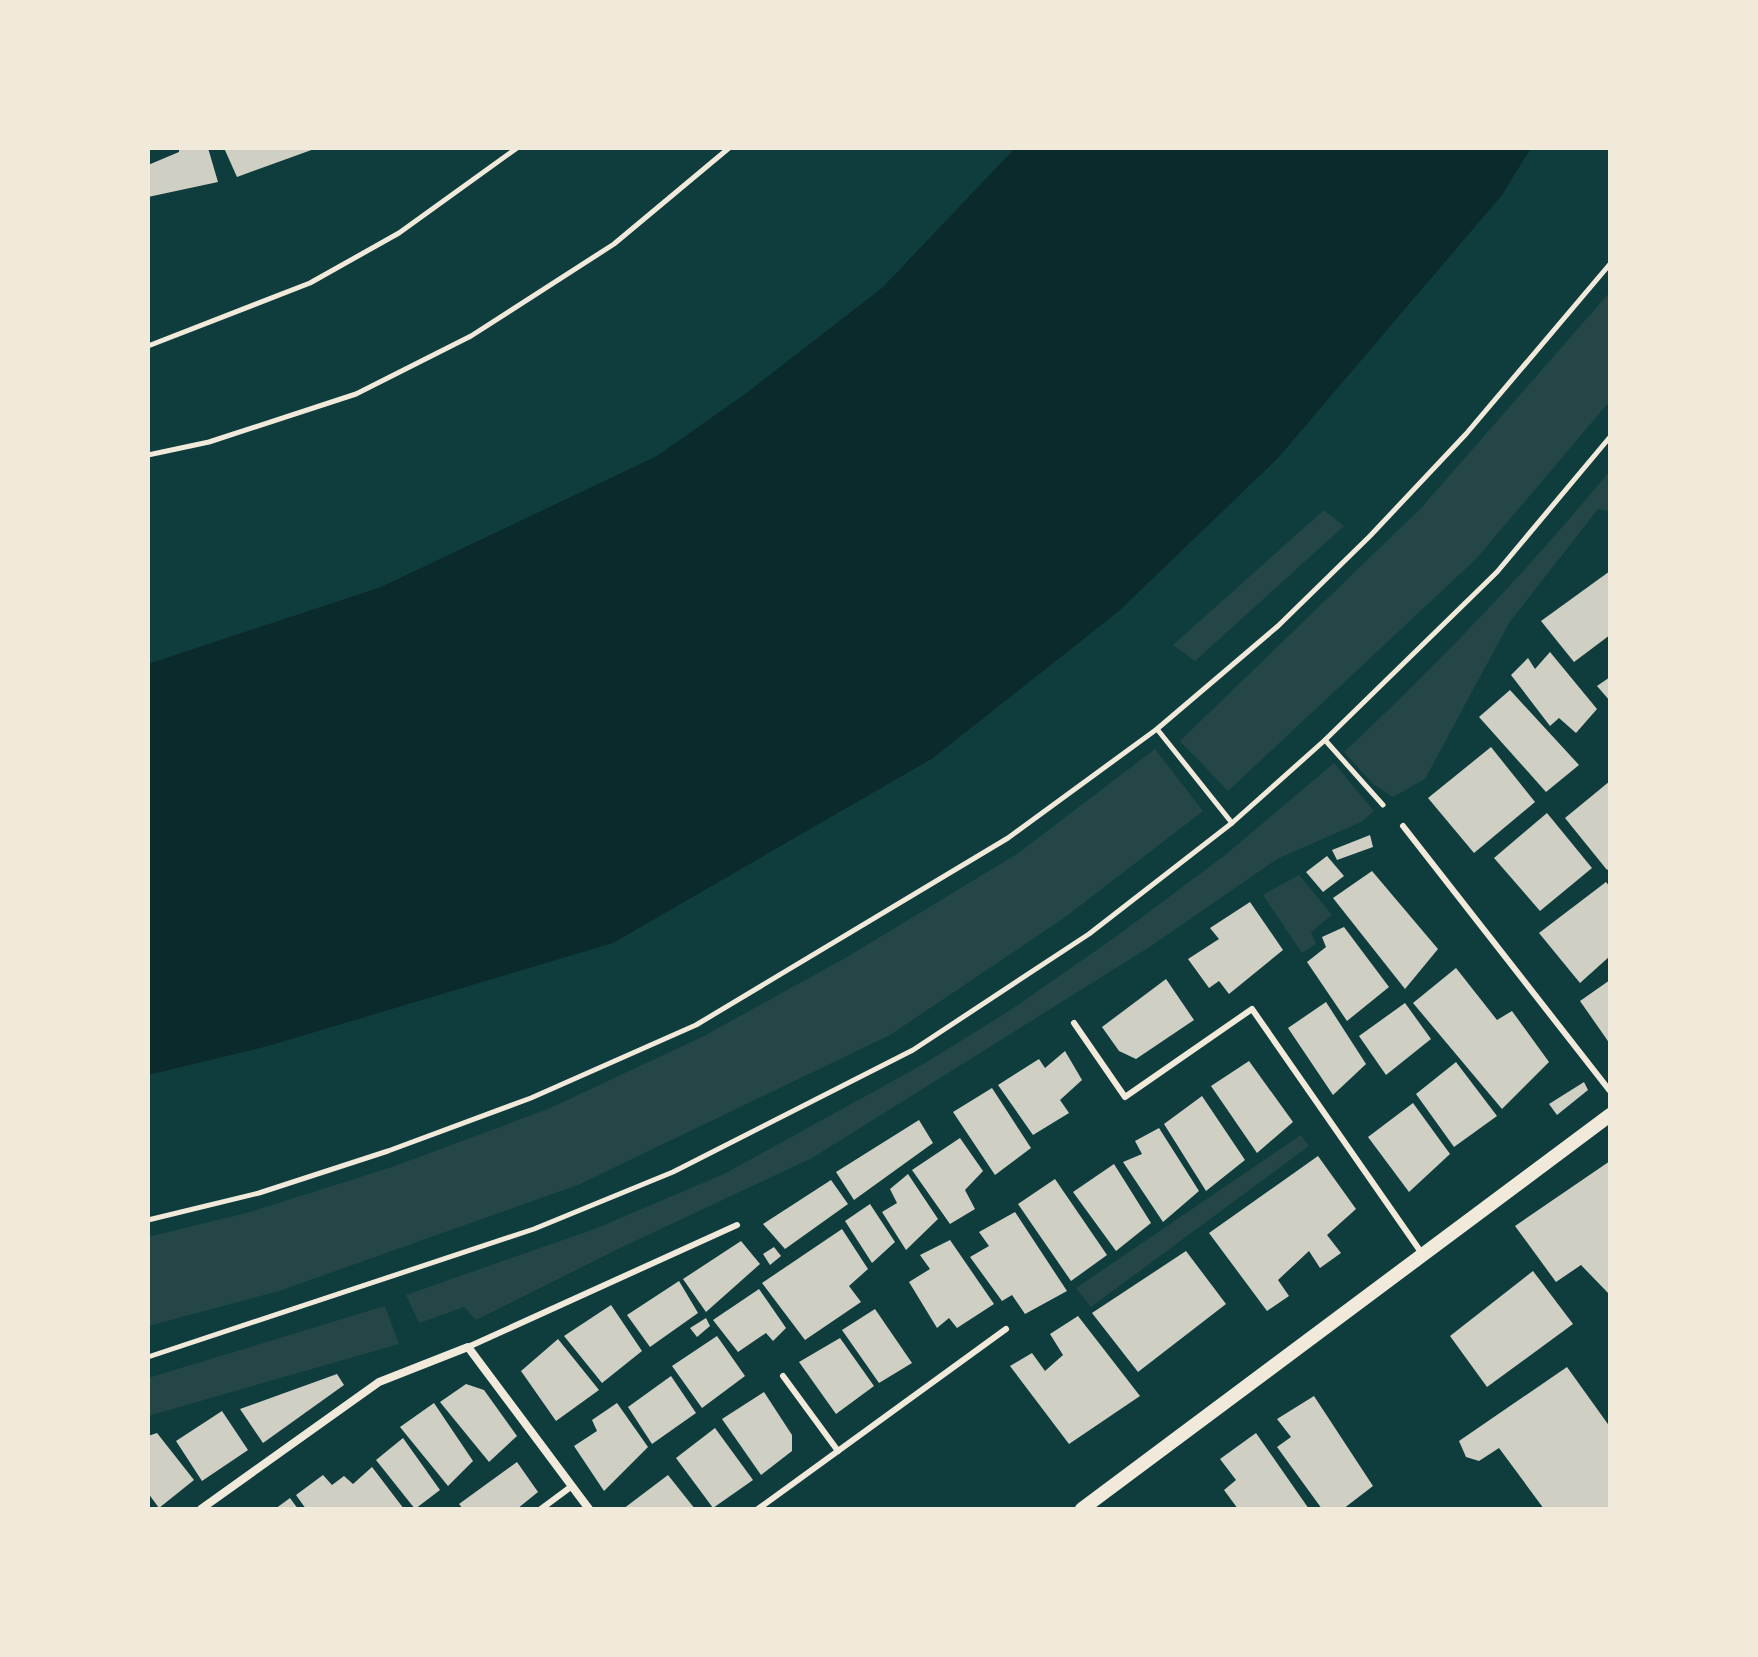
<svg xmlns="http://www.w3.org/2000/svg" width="1758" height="1657" font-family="Inter,sans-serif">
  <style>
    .green { fill: #244646 }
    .water { fill: #0a2a2b }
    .building { fill: #cfcfc3 }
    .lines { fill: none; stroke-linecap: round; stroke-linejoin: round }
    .path { stroke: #f1e9da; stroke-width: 5 }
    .service { stroke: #f1e9da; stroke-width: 6 }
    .minor { stroke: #f1e9da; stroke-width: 8 }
    .tertiary { stroke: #f1e9da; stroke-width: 14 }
  </style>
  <rect width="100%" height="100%" fill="#0f3d3e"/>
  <g class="green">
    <path d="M 1610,292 L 1610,401 L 1476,559 L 1228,791 L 1180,741 L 1422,507 Z"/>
    <path d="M 1610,471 L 1610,508 L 1607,511 L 1598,509 L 1509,623 L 1425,779 L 1393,797 L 1373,784 L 1344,752 C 1438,664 1527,571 1610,471 Z"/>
    <path d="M 1324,510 L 1344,526 L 1195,661 L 1173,645 Z"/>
    <path d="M 1155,749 L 1203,811 L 1064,918 L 890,1035 L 578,1185 L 279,1291 L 148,1326 L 148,1237 L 250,1212 L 392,1167 L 548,1109 L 702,1037 L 847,957 L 1017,854 Z"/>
    <path d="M 1334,763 L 1374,811 L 1361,822 L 1277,859 L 1151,946 L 812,1158 L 616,1250 L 476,1320 L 464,1307 L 419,1323 L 406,1295 L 597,1228 L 724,1174 L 922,1065 L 1009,1011 L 1114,938 L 1224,856 Z"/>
    <path d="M 1299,875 L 1332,915 L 1311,932 L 1316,944 L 1302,953 L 1263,895 Z"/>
    <path d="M 1301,1135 L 1309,1146 L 1091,1307 L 1076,1288 Z"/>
    <path d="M 385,1306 L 399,1344 L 148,1416 L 148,1378 Z"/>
  </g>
  <path class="water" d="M 1015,148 L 1531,148 L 1502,195 L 1278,458 L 1119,611 L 933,758 L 613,943 L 268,1046 L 148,1075 L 148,664 L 381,587 L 657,456 L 745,394 L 882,288 Z"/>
  <g class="building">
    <path d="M 179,148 L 208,148 L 218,182 L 148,197 L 148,165 L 179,152 Z"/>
    <path d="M 224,148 L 317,148 L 237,177 Z"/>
    <path d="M 1610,571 L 1610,635 L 1574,662 L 1541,621 Z"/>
    <path d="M 1550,652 L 1597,709 L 1576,733 L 1559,718 L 1550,726 L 1511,675 L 1528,658 L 1535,669 Z"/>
    <path d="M 1610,677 L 1610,701 L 1597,686 Z"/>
    <path d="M 1510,690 L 1579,765 L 1546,792 L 1479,717 Z"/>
    <path d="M 1491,747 L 1535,802 L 1474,853 L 1428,798 Z"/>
    <path d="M 1610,781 L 1610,868 L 1607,870 L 1565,818 Z"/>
    <path d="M 1547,813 L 1592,868 L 1540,911 L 1494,858 Z"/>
    <path d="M 1370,835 L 1373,847 L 1337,860 L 1332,850 Z"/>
    <path d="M 1327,856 L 1344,876 L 1323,892 L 1306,872 Z"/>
    <path d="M 1372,871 L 1438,949 L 1405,989 L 1333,898 Z"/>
    <path d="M 1606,882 L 1610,887 L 1610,956 L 1580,983 L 1539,933 Z"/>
    <path d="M 1250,902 L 1283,950 L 1229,994 L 1219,981 L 1209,988 L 1188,959 L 1219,939 L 1210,928 Z"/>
    <path d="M 1344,927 L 1389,987 L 1347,1021 L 1307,962 L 1326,947 L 1322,937 Z"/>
    <path d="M 1456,968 L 1497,1020 L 1512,1011 L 1549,1062 L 1502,1109 L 1413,1003 Z"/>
    <path d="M 1166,979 L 1194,1020 L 1136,1059 L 1119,1051 L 1102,1027 Z"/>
    <path d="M 1610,980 L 1610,1044 L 1580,1001 Z"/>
    <path d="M 1326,1002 L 1366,1064 L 1333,1095 L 1288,1028 Z"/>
    <path d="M 1405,1003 L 1431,1039 L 1386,1075 L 1359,1036 Z"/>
    <path d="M 1065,1051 L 1082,1080 L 1060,1100 L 1069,1113 L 1033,1135 L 998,1085 L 1039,1059 L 1045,1068 Z"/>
    <path d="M 1249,1061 L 1293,1122 L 1257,1153 L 1211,1086 Z"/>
    <path d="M 1456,1062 L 1497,1116 L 1454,1147 L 1416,1094 Z"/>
    <path d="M 1584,1082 L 1588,1090 L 1557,1115 L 1549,1104 Z"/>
    <path d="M 992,1088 L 1031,1148 L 995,1175 L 953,1112 Z"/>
    <path d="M 1202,1096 L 1245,1160 L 1206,1191 L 1164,1124 Z"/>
    <path d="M 1413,1103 L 1450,1154 L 1409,1192 L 1368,1137 Z"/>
    <path d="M 919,1120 L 933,1143 L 854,1200 L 836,1172 Z"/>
    <path d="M 1159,1128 L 1199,1191 L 1163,1222 L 1123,1162 L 1142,1154 L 1135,1141 Z"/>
    <path d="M 960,1138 L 983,1171 L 965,1190 L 975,1209 L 950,1224 L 912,1170 Z"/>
    <path d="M 1318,1156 L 1356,1209 L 1327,1235 L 1341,1253 L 1320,1268 L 1309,1251 L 1278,1280 L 1289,1296 L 1267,1311 L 1209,1233 Z"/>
    <path d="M 1610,1161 L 1610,1295 L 1581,1265 L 1556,1282 L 1515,1226 Z"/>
    <path d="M 1114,1164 L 1151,1223 L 1116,1251 L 1073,1192 Z"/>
    <path d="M 908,1174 L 938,1219 L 906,1250 L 882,1212 L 897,1203 L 890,1189 Z"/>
    <path d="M 1055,1179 L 1107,1255 L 1071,1281 L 1018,1204 Z"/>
    <path d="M 831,1180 L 848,1204 L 785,1249 L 763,1224 Z"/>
    <path d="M 870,1204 L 895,1242 L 872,1263 L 845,1221 Z"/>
    <path d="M 1015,1212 L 1067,1291 L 1025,1314 L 1012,1295 L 1002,1301 L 970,1257 L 989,1246 L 979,1232 Z"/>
    <path d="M 842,1229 L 868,1269 L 849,1286 L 861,1302 L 805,1340 L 762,1283 Z"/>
    <path d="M 950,1240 L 994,1304 L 957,1328 L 949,1318 L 937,1328 L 909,1282 L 930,1269 L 920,1255 Z"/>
    <path d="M 741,1241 L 760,1264 L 706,1312 L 683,1279 Z"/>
    <path d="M 774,1247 L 781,1256 L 770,1265 L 763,1254 Z"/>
    <path d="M 1186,1251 L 1226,1304 L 1138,1372 L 1092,1313 Z"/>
    <path d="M 1533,1271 L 1573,1324 L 1487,1387 L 1450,1336 Z"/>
    <path d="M 679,1281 L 698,1313 L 650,1347 L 627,1315 Z"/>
    <path d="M 759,1289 L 786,1328 L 773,1341 L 766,1333 L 738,1352 L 713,1320 Z"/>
    <path d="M 611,1305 L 642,1351 L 602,1383 L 564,1336 Z"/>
    <path d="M 875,1309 L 912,1363 L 879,1383 L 842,1330 Z"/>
    <path d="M 1078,1316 L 1140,1396 L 1069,1444 L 1010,1366 L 1032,1353 L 1045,1371 L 1063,1355 L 1050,1334 Z"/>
    <path d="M 706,1318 L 710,1326 L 697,1337 L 690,1328 Z"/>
    <path d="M 717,1336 L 745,1376 L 702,1408 L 672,1366 Z"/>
    <path d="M 840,1338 L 874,1386 L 836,1414 L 799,1362 Z"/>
    <path d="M 558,1339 L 599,1390 L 556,1421 L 521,1371 Z"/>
    <path d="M 1567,1367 L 1610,1427 L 1610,1509 L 1544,1509 L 1499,1448 L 1479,1461 L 1466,1457 L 1459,1441 Z"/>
    <path d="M 337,1374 L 344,1385 L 263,1443 L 240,1409 Z"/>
    <path d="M 671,1376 L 696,1413 L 652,1444 L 628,1407 Z"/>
    <path d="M 466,1384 L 484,1390 L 517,1436 L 489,1462 L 440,1402 Z"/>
    <path d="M 764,1392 L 792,1435 L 792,1451 L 761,1475 L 722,1419 Z"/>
    <path d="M 1314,1396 L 1373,1486 L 1343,1509 L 1322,1509 L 1277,1447 L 1291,1437 L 1277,1419 Z"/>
    <path d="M 434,1403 L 473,1461 L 448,1486 L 400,1427 Z"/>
    <path d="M 617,1403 L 648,1447 L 604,1491 L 574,1446 L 597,1431 L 592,1420 Z"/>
    <path d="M 222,1411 L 248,1450 L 202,1481 L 176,1441 Z"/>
    <path d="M 715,1428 L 753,1480 L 713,1508 L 676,1458 Z"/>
    <path d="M 157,1433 L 194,1480 L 159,1508 L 148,1493 L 148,1436 Z"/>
    <path d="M 1256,1433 L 1309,1509 L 1238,1509 L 1224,1490 L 1236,1480 L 1220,1459 Z"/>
    <path d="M 403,1438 L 440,1490 L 415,1509 L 376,1460 Z"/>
    <path d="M 517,1462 L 538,1492 L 517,1509 L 463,1509 L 459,1504 Z"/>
    <path d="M 372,1467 L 404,1509 L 306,1509 L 296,1495 L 323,1475 L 332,1485 L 344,1476 L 353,1484 Z"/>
    <path d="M 668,1475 L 695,1509 L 623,1509 Z"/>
    <path d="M 290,1498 L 298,1509 L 275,1509 Z"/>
  </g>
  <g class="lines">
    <g class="path">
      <path d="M 148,346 L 310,283 L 399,233 L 517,148"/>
      <path d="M 148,455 L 209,442 L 356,394 L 471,336 L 614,244 L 729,148"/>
      <path d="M 1157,729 L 1232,823"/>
      <path d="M 1325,740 L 1383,805"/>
      <path d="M 148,1220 L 259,1193 L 388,1151 L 531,1098 L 696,1025 L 1008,838 L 1157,729 L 1278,626 L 1370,536 L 1466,434 L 1610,264"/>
      <path d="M 148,1357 L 534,1229 L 673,1172 L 913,1050 L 1089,934 L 1232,823 L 1325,740 L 1497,572 L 1610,437"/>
    </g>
    <g class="service">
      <path d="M 1403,826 L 1610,1091"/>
      <path d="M 1074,1023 L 1125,1097 L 1252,1009 L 1423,1255"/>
      <path d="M 468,1347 L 737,1225"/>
      <path d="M 783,1376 L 838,1451"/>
      <path d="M 541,1509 L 572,1486"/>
      <path d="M 758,1509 L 1006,1329"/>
    </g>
    <path class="minor" d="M 201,1509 L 379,1382 L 468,1347 L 589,1509"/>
    <path class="tertiary" d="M 1082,1509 L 1610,1115"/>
  </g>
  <rect width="1758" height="1657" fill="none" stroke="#f1e9da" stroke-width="300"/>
</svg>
